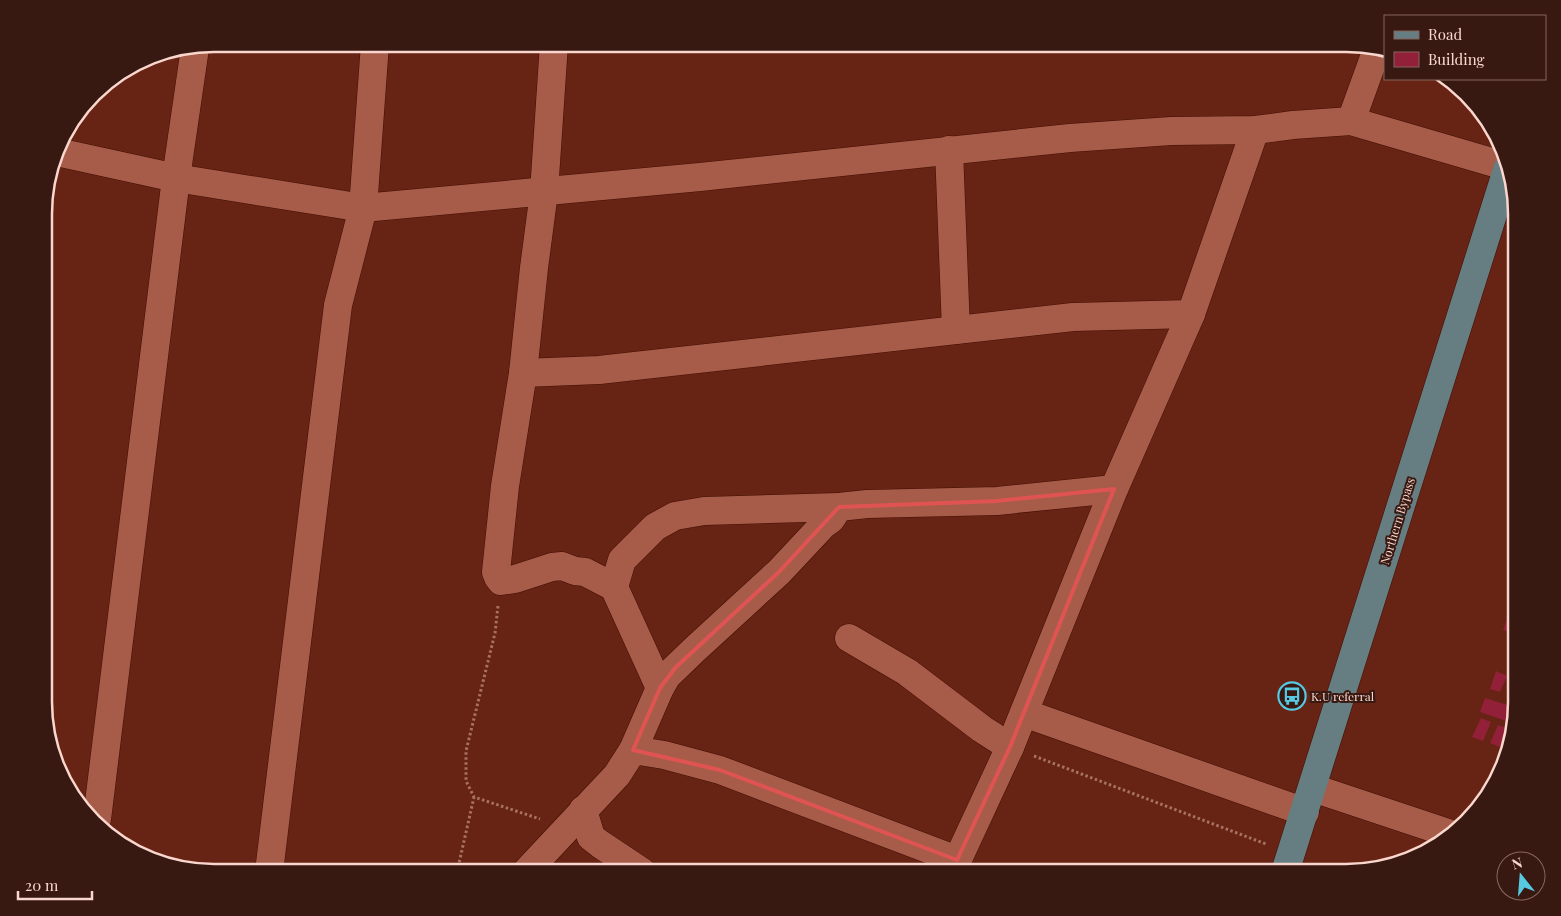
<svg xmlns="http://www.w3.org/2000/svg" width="1561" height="916" font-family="'Playfair Display',serif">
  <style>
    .building { fill: #922038 }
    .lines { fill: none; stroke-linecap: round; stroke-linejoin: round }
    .minor-casing { stroke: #420f04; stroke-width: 29 }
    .major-casing { stroke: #420f04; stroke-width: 29 }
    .path { stroke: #a77164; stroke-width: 3; stroke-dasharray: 2.5 2.5; stroke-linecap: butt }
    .minor { stroke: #a75c4a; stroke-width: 28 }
    .major { stroke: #667e82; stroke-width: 28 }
    .marked { fill: none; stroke: #df5452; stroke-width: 4; stroke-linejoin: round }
    .labels { text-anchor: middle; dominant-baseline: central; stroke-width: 4; stroke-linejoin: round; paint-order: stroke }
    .street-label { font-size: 12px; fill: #fad7ce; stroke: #381912 }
    .poi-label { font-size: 12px; fill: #fad7ce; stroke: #381912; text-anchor: start }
    .rim { fill: none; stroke: #fad7ce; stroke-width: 2.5 }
  </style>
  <rect width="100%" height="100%" fill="#672313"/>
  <g class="building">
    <path d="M 1511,608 L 1517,610 L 1517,634 L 1503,630 Z"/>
    <path d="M 1496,671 L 1507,676 L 1500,692 L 1490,689 Z"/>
    <path d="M 1513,676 L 1517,678 L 1517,698 L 1507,694 Z"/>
    <path d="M 1485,698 L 1514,707 L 1509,722 L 1480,712 Z"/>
    <path d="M 1481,718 L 1491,722 L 1483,741 L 1472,737 Z"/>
    <path d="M 1498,725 L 1508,729 L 1500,747 L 1490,743 Z"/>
  </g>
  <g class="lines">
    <g class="minor-casing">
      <g id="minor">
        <path d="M 554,44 L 544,192 L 534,268 L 523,373 L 505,486 L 496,572 L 498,577 L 501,581 L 515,579 L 552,567 L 562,566 L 575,571 L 585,572 L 614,587"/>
        <path d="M 1351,121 L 1376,52"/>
        <path d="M 949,150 L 956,330"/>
        <path d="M 57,152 L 176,178 L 363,208 L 700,177 L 1070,138 L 1171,131 L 1255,130 L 1293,125 L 1351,121 L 1505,166"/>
        <path d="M 523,373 L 599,370 L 1073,317 L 1191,314"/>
        <path d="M 849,638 L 907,672 L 982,729 L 1010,747"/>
        <path d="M 660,688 L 614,587 L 622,560 L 655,527 L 675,516 L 704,511 L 839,507"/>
        <path d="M 1024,713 L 1305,812"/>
        <path d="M 633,750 L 664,755 L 720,770 L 957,860"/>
        <path d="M 1313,788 L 1448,833"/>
        <path d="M 583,810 L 591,837 L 600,844 L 642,872"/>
        <path d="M 97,819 L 176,178 L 195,48"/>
        <path d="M 269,872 L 338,305 L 363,208 L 375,44"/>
        <path d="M 526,872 L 617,775 L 633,750 L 660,688 L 667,676 L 694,650 L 779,572 L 824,524 L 831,519 L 839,507 L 867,504 L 997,501 L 1114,489"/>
        <path d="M 952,872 L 1010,747 L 1114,489 L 1191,314 L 1255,130"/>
      </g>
    </g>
    <g class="major-casing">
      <path id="major" d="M 1285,872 L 1507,170"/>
    </g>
    <g class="path">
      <path d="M 498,606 L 495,633 L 466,751 L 466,781 L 474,797 L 540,819"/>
      <path d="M 1034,756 L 1266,844"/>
      <path d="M 457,872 L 474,797"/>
    </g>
    <use href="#minor" class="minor"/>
    <use href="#major" class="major"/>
  </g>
  <path class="marked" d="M 1114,489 L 1010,747 L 957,860 L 720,770 L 633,750 L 660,688 L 676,667 L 779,572 L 839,507 L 997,501 Z"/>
  <defs>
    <g id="bus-ring" transform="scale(1.4375)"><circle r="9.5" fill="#381912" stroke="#57c9e2" stroke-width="1.5"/><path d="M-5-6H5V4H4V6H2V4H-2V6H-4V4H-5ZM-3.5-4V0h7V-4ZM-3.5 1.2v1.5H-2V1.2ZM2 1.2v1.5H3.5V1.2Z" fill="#57c9e2"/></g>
  </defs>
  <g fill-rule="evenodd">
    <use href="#bus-ring" x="1292" y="696"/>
  </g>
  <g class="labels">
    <g class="street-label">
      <text transform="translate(1397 521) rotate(-73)">Northern Bypass</text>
    </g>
    <g class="poi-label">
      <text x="1311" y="696">K.U referral</text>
    </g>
  </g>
  <path d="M0 0H1561V916H0ZM214 52H1346A162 162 0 0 1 1508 214V702A162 162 0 0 1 1346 864H214A162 162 0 0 1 52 702V214A162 162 0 0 1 214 52Z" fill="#381912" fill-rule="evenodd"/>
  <path class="rim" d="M214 52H1346A162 162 0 0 1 1508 214V702A162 162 0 0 1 1346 864H214A162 162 0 0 1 52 702V214A162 162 0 0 1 214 52Z"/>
  <rect x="1384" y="15" width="162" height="65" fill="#381912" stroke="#86655d"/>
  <rect x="1394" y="31" width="25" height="8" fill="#667e82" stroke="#86655d"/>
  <text x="1428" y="40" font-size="15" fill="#fad7ce">Road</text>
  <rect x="1394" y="52" width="25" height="15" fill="#922038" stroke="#86655d"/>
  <text x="1428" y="65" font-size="15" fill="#fad7ce">Building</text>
  <g transform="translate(1521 876) rotate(343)"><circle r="24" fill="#381912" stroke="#86655d"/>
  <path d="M0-4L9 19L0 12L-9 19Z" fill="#57c9e2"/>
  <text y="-8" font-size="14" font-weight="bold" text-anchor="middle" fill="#fad7ce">N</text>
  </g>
  <path d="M18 891v8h74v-8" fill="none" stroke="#fad7ce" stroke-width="2.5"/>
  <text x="25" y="891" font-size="15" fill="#fad7ce" stroke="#381912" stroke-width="4" paint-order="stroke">20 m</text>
</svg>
